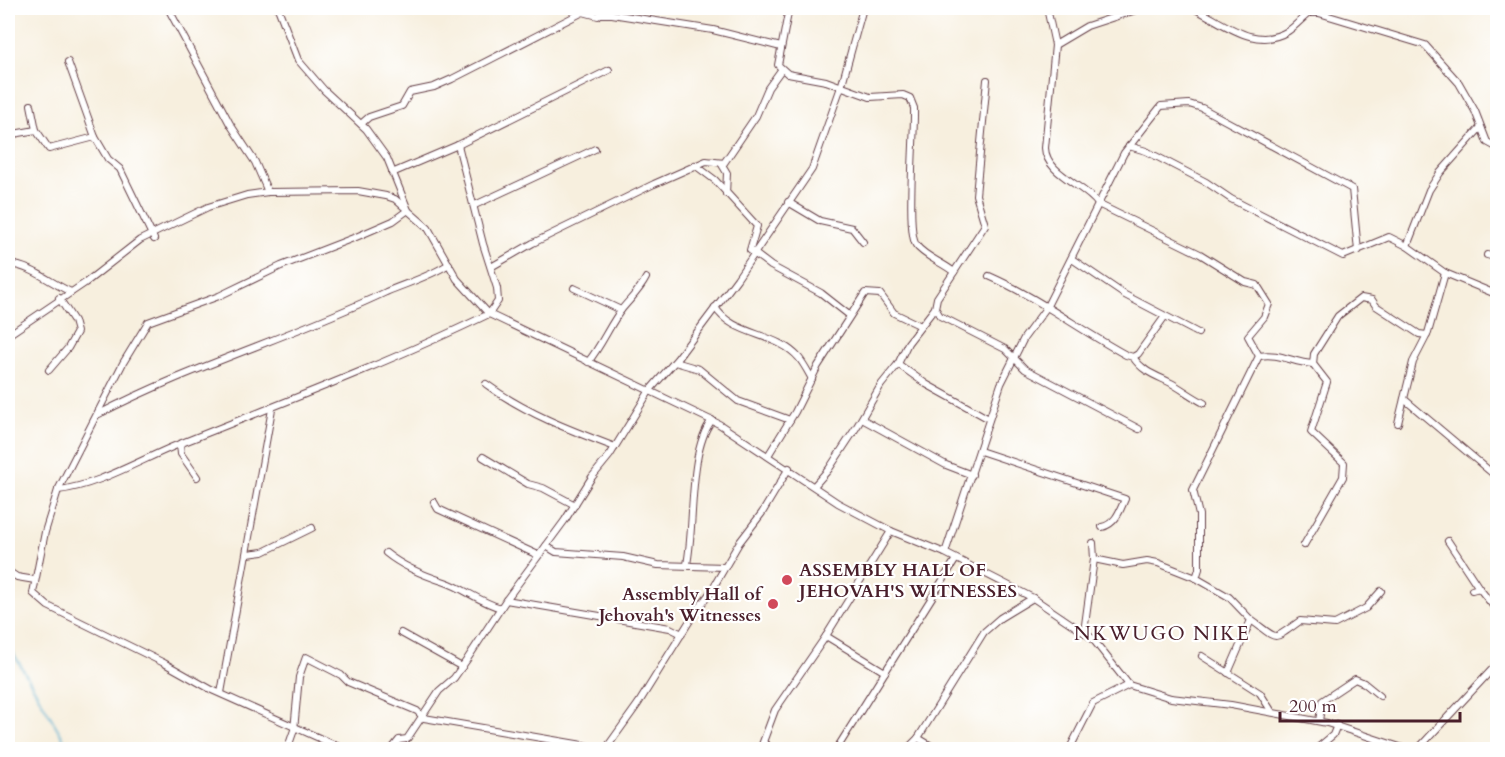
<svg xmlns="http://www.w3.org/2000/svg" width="1505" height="757" font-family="Cardo,serif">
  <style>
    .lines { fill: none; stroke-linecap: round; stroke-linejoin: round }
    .stream { stroke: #54aed1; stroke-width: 1.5 }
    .minor-casing { stroke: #643e46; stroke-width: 8 }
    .minor { stroke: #fff; stroke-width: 6 }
    .poi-dot { fill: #d1495b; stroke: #fff; stroke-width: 2 }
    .labels { text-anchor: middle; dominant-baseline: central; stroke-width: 4.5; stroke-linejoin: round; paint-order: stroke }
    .poi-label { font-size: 18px; font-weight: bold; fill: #4a1f2b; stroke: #fff; text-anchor: start }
    .neighbourhood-label { font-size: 20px; letter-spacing: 1.5px; fill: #4a1f2b; stroke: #fff }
  </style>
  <rect width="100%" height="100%" fill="#fff"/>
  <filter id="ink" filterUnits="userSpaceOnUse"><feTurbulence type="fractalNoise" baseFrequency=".0167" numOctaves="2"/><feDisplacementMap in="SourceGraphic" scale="12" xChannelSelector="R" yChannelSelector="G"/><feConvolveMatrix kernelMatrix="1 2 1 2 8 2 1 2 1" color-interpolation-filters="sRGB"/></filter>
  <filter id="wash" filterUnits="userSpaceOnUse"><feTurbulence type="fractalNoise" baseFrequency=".008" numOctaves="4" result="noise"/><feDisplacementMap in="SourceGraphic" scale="24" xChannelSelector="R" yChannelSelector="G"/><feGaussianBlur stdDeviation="1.35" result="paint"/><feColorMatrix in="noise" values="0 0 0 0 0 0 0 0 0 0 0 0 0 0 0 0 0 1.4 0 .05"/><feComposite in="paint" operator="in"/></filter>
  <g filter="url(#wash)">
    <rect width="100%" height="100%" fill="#f7efde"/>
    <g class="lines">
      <path class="stream" d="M 8,644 L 70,750"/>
    </g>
  </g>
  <g filter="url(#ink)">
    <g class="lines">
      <g class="minor-casing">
        <g id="minor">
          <path d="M 168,8 L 230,124 L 255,162 L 268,192"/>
          <path d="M 278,8 L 298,60 L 324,90 L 366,129 L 387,158 L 408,210 L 393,221 L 356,237 L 281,266 L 219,296 L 148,322 L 123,363 L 58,490 L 45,532 L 33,593 L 48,606 L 164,663 L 212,690 L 346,750"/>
          <path d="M 789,8 L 778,65 L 788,74 L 826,81 L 870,97 L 903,95 L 910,98 L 914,108 C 915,132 906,231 916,245 C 925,257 942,262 954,272"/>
          <path d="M 1047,8 L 1055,45 L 1045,148 C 1046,174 1085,185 1098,204 L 1200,254 L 1245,282 L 1257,285 L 1269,304 L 1264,317 L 1248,336 L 1259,356 L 1193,490 L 1199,515 L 1199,569 L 1196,578"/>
          <path d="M 1193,8 C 1222,21 1254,52 1288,31 C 1296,26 1302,18 1309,13 L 1319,13 L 1425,45 L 1459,83 L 1475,111 L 1487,142 L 1498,148"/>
          <path d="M 1055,45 L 1087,26 L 1142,8"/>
          <path d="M 68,62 L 95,137 L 108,159 L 120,169 L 154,239"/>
          <path d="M 31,105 L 36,130 L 49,149 L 95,137"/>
          <path d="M 361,124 L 369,117 L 402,106 L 410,92 L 434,87 L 452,79 L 583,12 L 598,16 L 600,14 L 612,14 L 713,30 L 781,47"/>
          <path d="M 8,135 L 36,130"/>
          <path d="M 1129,146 L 1146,151 L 1206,182 L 1231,199 L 1343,256 L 1389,237 L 1407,246 L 1445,273 L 1498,295"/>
          <path d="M 721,163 L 727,173 L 726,194"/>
          <path d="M 695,165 L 715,180 L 757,226 L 750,250 L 771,266 L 821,293 L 849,315"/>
          <path d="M 392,173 L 458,145 L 609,70"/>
          <path d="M 788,202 L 820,221 L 852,228 L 863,242"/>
          <path d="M 475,205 L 595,149"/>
          <path d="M 1407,246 L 1429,190 L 1440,173 L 1480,128"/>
          <path d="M 1487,255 L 1498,258"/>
          <path d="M 1072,259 L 1125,295 L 1198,333"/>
          <path d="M 8,264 C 32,266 49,282 71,292"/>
          <path d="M 491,267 L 533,243 L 654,184 L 706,161 L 724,163 L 756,116 L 768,88 L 781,70"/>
          <path d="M 989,276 C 1037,297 1080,330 1126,355 L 1133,357 L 1138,354 L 1163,319"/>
          <path d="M 574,288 L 621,310"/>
          <path d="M 715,307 C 732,336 777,332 799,358 C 804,364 808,372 812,379"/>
          <path d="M 935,308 L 940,316 L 948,320 L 1005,349 L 1025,369 L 1139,429"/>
          <path d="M 8,335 L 85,283 L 140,240 L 208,207 L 247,195 L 268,192 L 358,191 L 386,196 L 395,199 L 428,228 L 457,279 L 489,314 L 719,424 L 838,503 L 891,531 L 945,553 L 1033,598 L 1092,638 L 1129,685 L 1171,698 L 1231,705 L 1327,723 L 1409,750"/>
          <path d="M 1259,356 C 1279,352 1293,363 1313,364"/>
          <path d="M 1133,357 C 1143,372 1155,375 1171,383 C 1182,389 1192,397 1204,403"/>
          <path d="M 588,362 C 602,345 610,324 622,309 C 631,298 640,290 646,278"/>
          <path d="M 675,362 L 699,369 L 738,401 L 790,420"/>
          <path d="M 898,364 L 926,384 L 989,419"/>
          <path d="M 49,370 L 68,348 L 77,332 L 74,321 L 59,298"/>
          <path d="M 486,384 C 525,413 570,430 615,447"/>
          <path d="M 1404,399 L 1498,478"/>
          <path d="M 99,414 C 191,366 292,337 386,292 C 407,283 429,277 449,264"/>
          <path d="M 862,419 L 946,465 L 972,475"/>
          <path d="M 1398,423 L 1413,362 L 1428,333 L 1445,273"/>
          <path d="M 180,444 L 181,454 L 197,477"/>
          <path d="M 980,451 L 1125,499 C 1120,510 1116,524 1102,527"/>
          <path d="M 769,454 L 795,412 L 818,366 L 865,293 L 880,294 L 894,313 L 921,326"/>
          <path d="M 483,457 L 528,484 L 543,488 L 575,505"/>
          <path d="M 814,486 L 829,469 L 856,428 L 881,385 L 898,364 L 908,343 L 935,308 L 937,298 L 985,225 L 976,195 L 987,80"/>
          <path d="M 58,490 C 97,486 140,460 177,445 C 282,403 388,363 489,314 L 498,301 L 497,288 L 483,244 L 458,145"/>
          <path d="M 434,502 L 438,509 L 538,555"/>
          <path d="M 1448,541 L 1479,588"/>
          <path d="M 1304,545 L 1343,477 L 1344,463 L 1311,432 L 1327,382 L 1313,364 L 1314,354 L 1338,316 L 1361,298 L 1372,300 L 1376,306 L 1419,334 L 1427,335"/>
          <path d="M 546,546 L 556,552 L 623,557 L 658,565 L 725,567"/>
          <path d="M 386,553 C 402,566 426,576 445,582 C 463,588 480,602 501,608"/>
          <path d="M 945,553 L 1001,384 L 1024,338 L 1046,308 L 1124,153 L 1161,106 L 1189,104 L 1202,108 L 1352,189 L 1358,251"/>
          <path d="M 248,554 L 263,552 L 312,528"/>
          <path d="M 1094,559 L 1123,565 L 1147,561 L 1158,563 L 1196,578 L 1229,597 L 1251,620 L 1228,673"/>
          <path d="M 687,564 C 695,525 688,451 712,420"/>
          <path d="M 8,571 L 17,577 L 35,580"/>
          <path d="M 1472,590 L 1479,588 L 1498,612"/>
          <path d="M 506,600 L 670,628 L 682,634"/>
          <path d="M 1251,620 C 1280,640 1270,642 1300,621 L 1335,624 L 1366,608 L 1381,591"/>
          <path d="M 1084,632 L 1094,559 L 1093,543"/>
          <path d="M 401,633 L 462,667"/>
          <path d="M 826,636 L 885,672"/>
          <path d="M 1202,656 L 1260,693 L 1272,712"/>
          <path d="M 221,693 L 272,409"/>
          <path d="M 1319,721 L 1322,701 L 1355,679 L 1364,683 L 1380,696"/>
          <path d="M 918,738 L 938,750"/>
          <path d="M 764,743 L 773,750"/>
          <path d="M 287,750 L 294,730 L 299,677 L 306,657 L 341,675 L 348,682 L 417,711 L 424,718 L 606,749"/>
          <path d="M 391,750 L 399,740 L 407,739 L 439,691 L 454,678 L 466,661 L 506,600 L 565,520 L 592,477 L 610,455 L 650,390 L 677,359 L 737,279 L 812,169 L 842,84 L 863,8"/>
          <path d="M 605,750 L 638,704 L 694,614 L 710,593 L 739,543 L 762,513 L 789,468"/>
          <path d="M 760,750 L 775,710 L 826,636 L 891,531"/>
          <path d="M 836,750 L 956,559"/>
          <path d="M 906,750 L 918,738 L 984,632 L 1000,618 L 1033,598"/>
          <path d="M 1069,750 L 1093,703 L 1129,685"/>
          <path d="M 1315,750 L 1333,735 L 1337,725"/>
          <path d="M 1417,750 L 1498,663"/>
        </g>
      </g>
      <use href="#minor" class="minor"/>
    </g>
  </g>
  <g class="poi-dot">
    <circle cx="787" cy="580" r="6"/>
    <circle cx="773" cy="604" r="6"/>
  </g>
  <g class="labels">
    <g class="poi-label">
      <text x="799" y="570">ASSEMBLY HALL OF<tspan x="799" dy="21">JEHOVAH'S WITNESSES</tspan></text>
      <text x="761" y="594" text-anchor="end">Assembly Hall of<tspan x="761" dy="21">Jehovah's Witnesses</tspan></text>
    </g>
    <g class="neighbourhood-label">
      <text x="1162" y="633">NKWUGO NIKE</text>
    </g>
  </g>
  <rect width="1505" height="757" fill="none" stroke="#fff" stroke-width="30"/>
  <path d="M1280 712v9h180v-9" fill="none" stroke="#4a1f2b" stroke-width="3"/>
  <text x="1289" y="712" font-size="18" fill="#4a1f2b" stroke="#ffffff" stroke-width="4.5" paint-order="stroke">200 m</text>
</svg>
